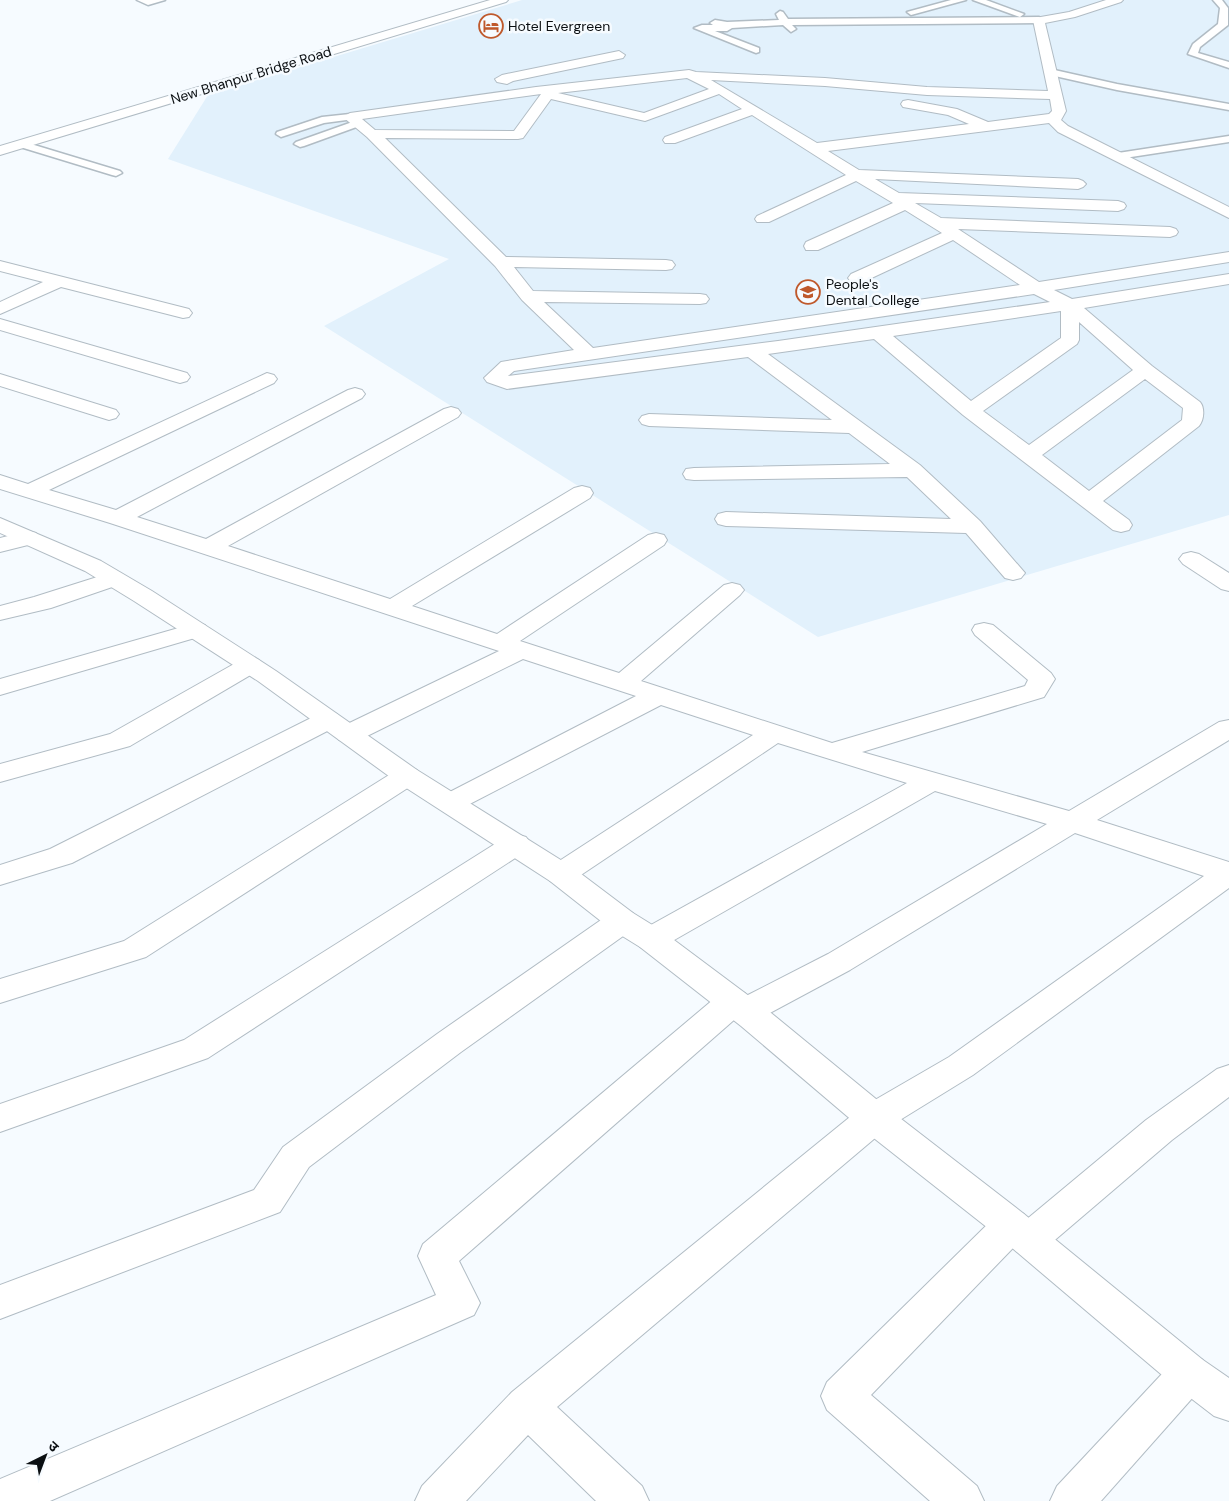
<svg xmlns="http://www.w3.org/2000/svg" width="1229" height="1501" font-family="'DM Sans','Noto Sans Devanagari',sans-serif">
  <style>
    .built { fill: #e2f1fc }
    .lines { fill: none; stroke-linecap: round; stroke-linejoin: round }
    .service-casing { stroke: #b1bcc4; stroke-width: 3 }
    .minor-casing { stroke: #b1bcc4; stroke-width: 2 }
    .tertiary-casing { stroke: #b1bcc4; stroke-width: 2 }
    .service { fill: #fff; fill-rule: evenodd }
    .minor { fill: #fff; fill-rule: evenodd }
    .tertiary { fill: #fff; fill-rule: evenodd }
    .labels { text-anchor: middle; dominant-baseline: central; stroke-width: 5; stroke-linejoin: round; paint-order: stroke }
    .far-poi-label { font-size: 14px; fill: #0b0f12; stroke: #f6fbff; text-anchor: start }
    .far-street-label { font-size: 14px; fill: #0b0f12; stroke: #f6fbff }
  </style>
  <rect width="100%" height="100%" fill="#f6fbff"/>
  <path class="built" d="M 522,0 L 1229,0 L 1229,515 L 818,637 L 324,326 L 449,259 L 168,159 L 208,95 Z"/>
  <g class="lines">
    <g class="service-casing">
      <g id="service">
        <path d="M 137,0 L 165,0 L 148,5 Z"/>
        <path d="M 951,0 L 966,0 L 911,15 L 907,12 Z"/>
        <path d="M 973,0 L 986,0 L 1024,14 L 1020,17 L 1017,16 Z"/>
        <path d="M 1213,0 L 1222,0 L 1228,8 L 1228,25 L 1200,47 L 1198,53 L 1229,62 L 1229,68 L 1188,54 L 1193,44 L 1218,24 L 1220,8 Z"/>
        <path d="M 780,11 L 783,12 L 788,19 L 1039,17 L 1044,20 L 1039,23 L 792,25 L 796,29 L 791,32 L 783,25 L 732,28 L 727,31 L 715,31 L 759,48 L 759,52 L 756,53 L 694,28 L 702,25 L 713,25 L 710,23 L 715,20 L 727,22 L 779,20 L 776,14 Z"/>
        <path d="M 1050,69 L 1117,84 L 1229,104 L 1229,110 L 1117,90 L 1046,74 L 1046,70 Z"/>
        <path d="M 350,114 L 355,117 L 354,119 L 324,123 L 281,137 L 276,134 L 277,132 L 322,117 Z"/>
        <path d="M 358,120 L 363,123 L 362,125 L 304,146 L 300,147 L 294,144 L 296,142 Z"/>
        <path d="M 1229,136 L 1229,142 L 1118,159 L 1112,156 L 1118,153 Z"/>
        <path d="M 21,141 L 120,171 L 122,173 L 116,176 L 112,175 L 17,146 L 15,144 Z"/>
      </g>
    </g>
    <g class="minor-casing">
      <g id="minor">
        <path d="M 1106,0 L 1123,0 L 1121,2 L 1075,17 L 1045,23 L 1066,111 L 1061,120 L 1068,126 L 1229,207 L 1229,218 L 1058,132 L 1049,123 L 828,151 L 859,170 L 1078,179 L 1083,181 L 1086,184 L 1083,187 L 1078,189 L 875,179 L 899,193 L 1118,201 L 1124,203 L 1126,206 L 1124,209 L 1118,211 L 915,203 L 941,218 L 1170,227 L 1176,229 L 1178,232 L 1176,235 L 1170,237 L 958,229 L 1039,282 L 1229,252 L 1229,262 L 1054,290 L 1072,299 L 1229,274 L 1229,284 L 1084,308 L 1152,366 L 1200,402 C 1205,408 1204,420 1199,426 L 1103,501 L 1129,520 L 1132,525 L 1129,530 L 1121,532 L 1113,530 L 963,415 L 874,339 L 768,354 L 920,465 L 980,521 L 1025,573 L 1021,578 L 1013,580 L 1005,578 L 966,533 L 726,526 L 718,524 L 715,519 L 718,514 L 726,512 L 951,519 L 907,477 L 694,480 L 686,479 L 683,474 L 686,469 L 694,468 L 890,464 L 849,433 L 649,426 L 642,424 L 639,420 L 642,416 L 649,414 L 832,420 L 748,357 L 507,389 L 487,382 L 484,378 L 501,362 L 574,350 L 522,300 L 495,266 L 367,137 L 343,117 L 350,113 L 536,87 L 689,70 L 696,72 L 825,78 L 927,87 L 1048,91 L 1033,20 L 1035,18 L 1069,12 ZM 687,78 L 709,89 L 644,113 L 558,93 ZM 711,80 L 825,86 L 927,95 L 1050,99 L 1052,111 L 1049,114 L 988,122 L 957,109 L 908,100 L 903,101 L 901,104 L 903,107 L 948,115 L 969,124 L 817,143 ZM 541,94 L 514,131 L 375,130 L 362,119 ZM 719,94 L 742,109 L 665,137 L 663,140 L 665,143 L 675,143 L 752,115 L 846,175 L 757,216 L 755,219 L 757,222 L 769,222 L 856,181 L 893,203 L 806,242 L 804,246 L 806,250 L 818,250 L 905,210 L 942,233 L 851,274 L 848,278 L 851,282 L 857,283 L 863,282 L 953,240 L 1020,285 L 593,348 L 544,302 L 700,304 L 706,303 L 709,299 L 706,295 L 700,294 L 533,291 L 514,267 L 666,270 L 672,269 L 675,265 L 672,261 L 666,260 L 506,257 L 385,138 L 518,139 L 523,138 L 551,99 L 645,121 ZM 1034,294 L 1050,302 L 778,341 L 508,376 L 514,371 ZM 1061,311 L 1061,338 L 971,401 L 893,336 ZM 1079,322 L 1133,370 L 1029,445 L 983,411 L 1077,344 L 1079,340 ZM 1145,379 L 1183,408 L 1182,420 L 1089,491 L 1042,455 Z"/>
        <path d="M 619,51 L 625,55 L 623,58 L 513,81 L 507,84 L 497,82 L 495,79 L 502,75 Z"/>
        <path d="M 0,261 L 189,309 L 192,313 L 189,317 L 183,318 L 61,287 L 0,314 L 0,302 L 43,282 L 0,271 Z"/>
        <path d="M 0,319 L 187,373 L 190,377 L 187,381 L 180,383 L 173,381 L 0,330 Z"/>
        <path d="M 267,373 L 274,375 L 277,379 L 274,383 L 49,490 L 116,510 L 348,390 L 355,388 L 362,390 L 365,394 L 362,398 L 137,517 L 206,539 L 444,409 L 451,407 L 458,409 L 461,413 L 458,417 L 228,546 L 390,599 L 574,488 L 582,486 L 590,488 L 593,493 L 590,498 L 412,606 L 497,634 L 648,535 L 656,533 L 664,535 L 667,540 L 664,545 L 520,641 L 619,673 L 724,585 L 732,583 L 740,585 L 744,590 L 740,595 L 641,681 L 832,743 L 1025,686 L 1028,680 L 975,635 L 972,630 L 975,625 L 984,623 L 993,625 L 1051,673 L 1055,679 L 1044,697 L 862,752 L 1069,811 L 1219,722 L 1229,720 L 1229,740 L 1097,820 L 1229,862 L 1229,888 L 973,1075 L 887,1128 L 557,1407 L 642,1486 L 649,1501 L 596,1501 L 528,1435 L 466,1501 L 415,1501 L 422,1486 L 512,1392 L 861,1108 L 949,1057 L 1204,876 L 1075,833 L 850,970 L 757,1020 L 745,1023 L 734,1020 L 459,1261 L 480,1303 L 474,1315 L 50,1501 L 0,1501 L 0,1479 L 436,1295 L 418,1256 L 423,1244 L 721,993 L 733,990 L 745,993 L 746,996 L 828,954 L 1047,824 L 935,791 L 662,947 L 651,950 L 640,947 L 635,939 L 640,931 L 907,783 L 778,743 L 572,881 L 561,884 L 550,881 L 546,874 L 550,867 L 753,735 L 661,705 L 460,809 L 450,812 L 440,809 L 436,803 L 440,797 L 636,696 L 523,659 L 359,740 L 349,742 L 339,740 L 335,734 L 339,728 L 499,651 L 110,523 L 0,489 L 0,475 L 28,484 Z"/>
        <path d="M 0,374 L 116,410 L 119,414 L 116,418 L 109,420 L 0,386 Z"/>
        <path d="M 28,531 L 36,533 L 39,538 L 36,543 L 0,552 L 0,538 Z"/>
        <path d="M 1191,552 L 1199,554 L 1229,573 L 1229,591 L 1221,589 L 1183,564 L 1179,559 L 1183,554 Z"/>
        <path d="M 113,572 L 121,574 L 125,579 L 121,584 L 51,608 L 0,620 L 0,606 L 34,597 Z"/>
        <path d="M 196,623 L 205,625 L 208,630 L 205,635 L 0,695 L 0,679 Z"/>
        <path d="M 250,657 L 259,660 L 263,665 L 259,670 L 130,746 L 0,782 L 0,764 L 110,734 L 241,660 Z"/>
        <path d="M 328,712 L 337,714 L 341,720 L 337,726 L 72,863 L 0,885 L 0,865 L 50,849 L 319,714 Z"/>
        <path d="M 407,767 L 417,770 L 421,776 L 417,782 L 146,957 L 0,1003 L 0,979 L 124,941 L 397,770 Z"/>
        <path d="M 516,834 L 526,837 L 531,844 L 526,851 L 208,1058 L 0,1132 L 0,1104 L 184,1040 L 506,837 Z"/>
        <path d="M 622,910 L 633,913 L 638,921 L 633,929 L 461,1052 L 309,1167 L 280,1212 L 0,1319 L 0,1285 L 254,1190 L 283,1147 L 437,1034 L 611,913 Z"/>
        <path d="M 1229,1065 L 1229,1097 L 1172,1140 L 1042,1251 L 1029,1256 L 1016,1251 L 1014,1247 L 871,1395 L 977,1486 L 984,1501 L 930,1501 L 827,1410 L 821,1396 L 827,1382 L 998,1214 L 1011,1209 L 1024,1214 L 1027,1219 L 1146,1120 L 1217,1069 Z"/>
        <path d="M 1189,1354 L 1203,1360 L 1209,1373 L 1203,1386 L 1101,1501 L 1050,1501 L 1057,1486 L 1175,1360 Z"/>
      </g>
    </g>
    <g class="tertiary-casing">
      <g id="tertiary">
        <path d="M 490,0 L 508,0 L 506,2 L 0,155 L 0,146 Z"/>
        <path d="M 0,518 L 101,561 L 152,591 L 276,671 L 417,770 L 572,867 L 633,913 L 662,931 L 765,1008 L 887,1108 L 1024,1214 L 1203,1360 L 1229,1378 L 1229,1421 L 1214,1416 L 1175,1386 L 998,1236 L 861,1128 L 741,1026 L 640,947 L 611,929 L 550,881 L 397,782 L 258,681 L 134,601 L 85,571 L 0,533 Z"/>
      </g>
    </g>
    <use href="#service" class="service"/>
    <use href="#minor" class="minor"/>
    <use href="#tertiary" class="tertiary"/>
  </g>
  <defs>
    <g id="hotel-ring" transform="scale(1.25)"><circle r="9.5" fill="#f6fbff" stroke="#bf592c" stroke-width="1.5"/><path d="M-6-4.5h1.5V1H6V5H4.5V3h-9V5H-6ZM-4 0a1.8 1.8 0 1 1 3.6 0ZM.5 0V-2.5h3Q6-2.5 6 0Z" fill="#bf592c"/></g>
    <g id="university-ring" transform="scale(1.25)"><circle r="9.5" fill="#f6fbff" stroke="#bf592c" stroke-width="1.5"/><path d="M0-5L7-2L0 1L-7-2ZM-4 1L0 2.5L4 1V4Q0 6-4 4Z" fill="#bf592c"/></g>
  </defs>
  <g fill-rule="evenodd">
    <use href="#hotel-ring" x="491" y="26"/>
    <use href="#university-ring" x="808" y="292"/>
  </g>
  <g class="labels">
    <g class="far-poi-label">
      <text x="508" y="26">Hotel Evergreen</text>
      <text x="826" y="284">People's<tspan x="826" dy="16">Dental College</tspan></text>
    </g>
    <g class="far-street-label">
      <text transform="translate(251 75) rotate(-17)">New Bhanpur Bridge Road</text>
    </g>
  </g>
  <g transform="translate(45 1456) rotate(42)" stroke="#f6fbff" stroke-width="4" paint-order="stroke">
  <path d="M0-4L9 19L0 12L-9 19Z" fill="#0b0f12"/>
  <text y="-8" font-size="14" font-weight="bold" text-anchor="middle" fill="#0b0f12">उ</text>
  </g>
</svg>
